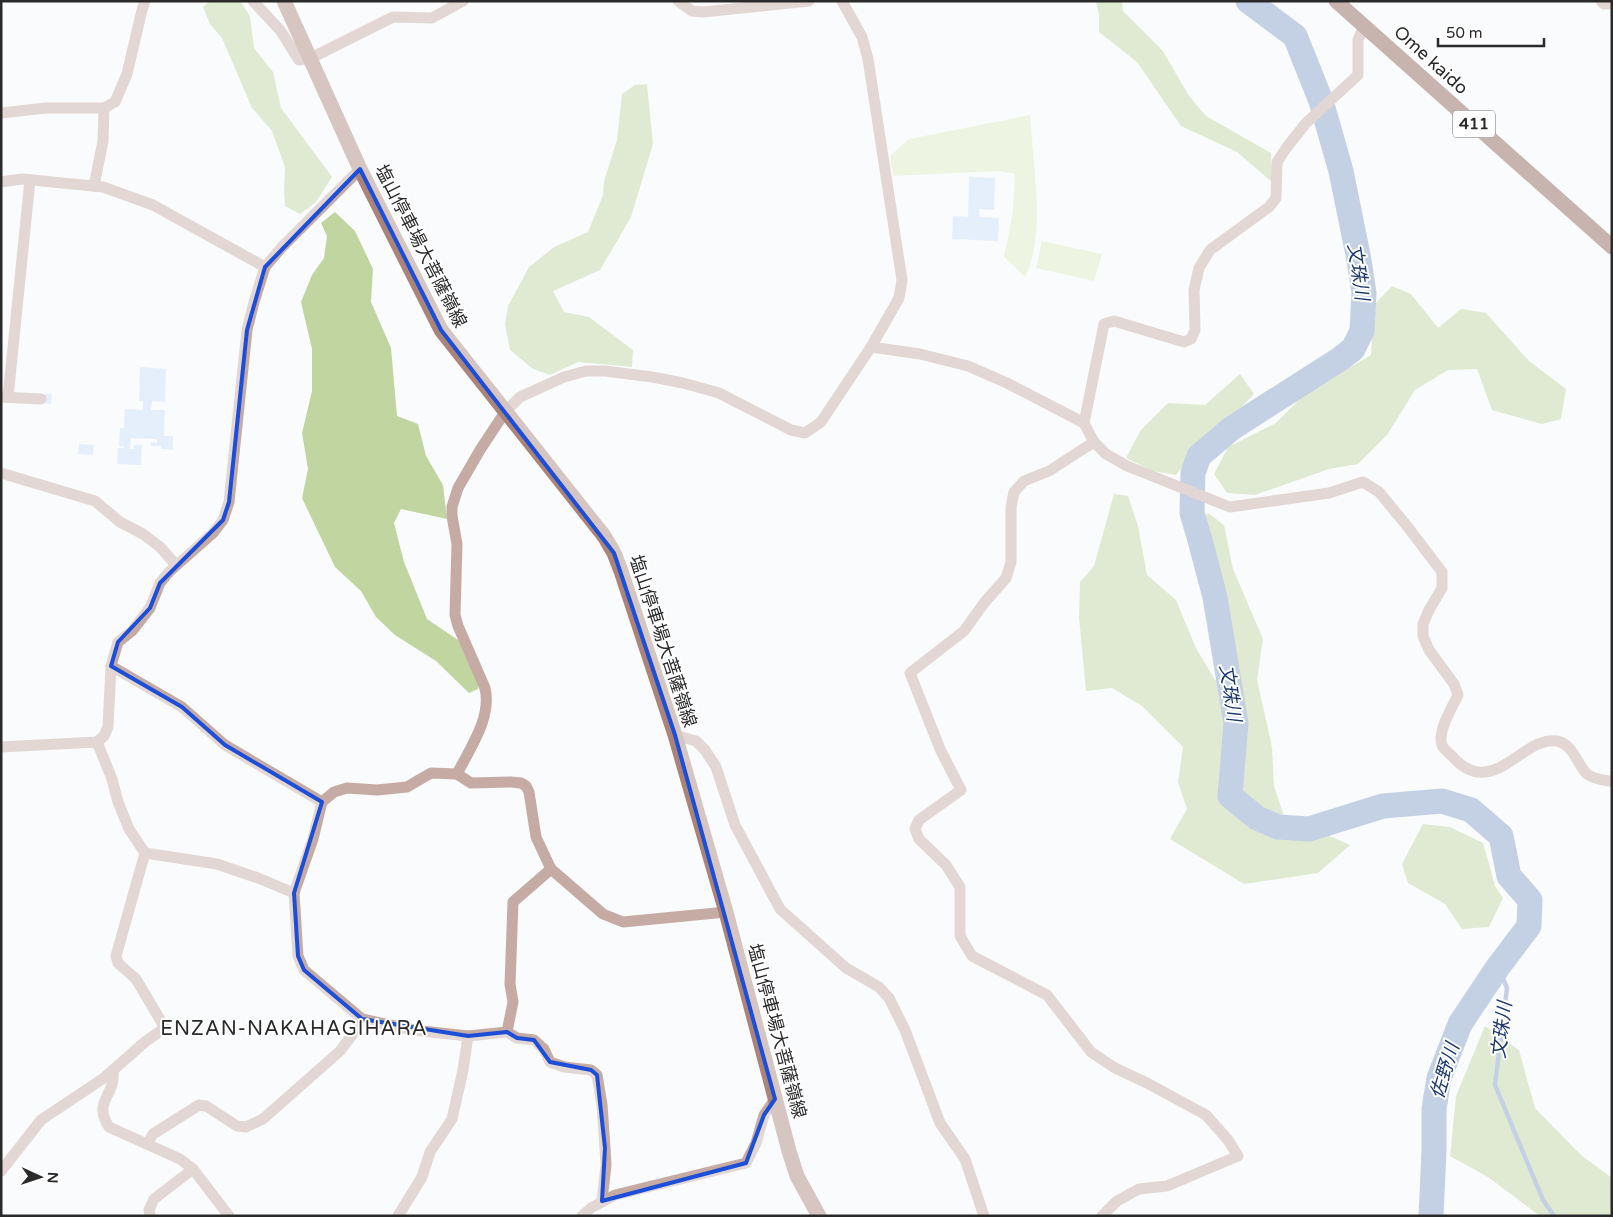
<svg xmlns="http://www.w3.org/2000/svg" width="1613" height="1217" font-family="'Varela Round','Noto Sans JP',sans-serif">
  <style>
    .green { fill: #deeec4 }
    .forest { fill: #c1d5a1 }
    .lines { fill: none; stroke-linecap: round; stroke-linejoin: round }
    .stream { stroke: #849ecb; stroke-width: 4.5 }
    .river { stroke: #849ecb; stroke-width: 25 }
    .building { fill: #cbe1fb }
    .minor { stroke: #c6aba4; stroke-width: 11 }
    .secondary { stroke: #aa847a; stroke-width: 15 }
    .trunk { stroke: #8d5d50; stroke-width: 15 }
    .marked { fill: none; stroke: #1d4ed8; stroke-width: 4; stroke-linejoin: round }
    .labels { text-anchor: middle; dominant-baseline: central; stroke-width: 4; stroke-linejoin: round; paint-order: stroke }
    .shield { fill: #fff; stroke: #6a6a6b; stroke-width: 1 }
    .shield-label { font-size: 16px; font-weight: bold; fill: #2a2a2b }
    .street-label { font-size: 18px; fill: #2a2a2b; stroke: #fff }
    .water-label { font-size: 19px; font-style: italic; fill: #1c3971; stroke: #fff }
    .quarter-label { font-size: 20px; letter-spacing: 1px; fill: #2a2a2b; stroke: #fff }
  </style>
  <rect width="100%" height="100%" fill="#fafbfc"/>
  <g class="green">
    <path d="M 1030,115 C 1033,160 1046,238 1025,277 L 1004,257 L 1013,212 L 1015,174 L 999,171 L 893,176 L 890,156 L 909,139 Z"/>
    <path d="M 1042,241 L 1102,254 L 1094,281 L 1036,268 Z"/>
  </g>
  <g class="forest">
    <path d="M 210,1 L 240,1 L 250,16 L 254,48 L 273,72 L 281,108 L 332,177 L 316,202 L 300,214 L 285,206 L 284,190 L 285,167 L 272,131 L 252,108 L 222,38 L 210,24 L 203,7 Z"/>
    <path d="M 1096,1 L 1122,1 L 1123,11 L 1163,51 L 1189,96 L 1206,116 L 1271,153 L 1272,182 L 1237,152 L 1181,126 L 1137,62 L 1099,32 L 1099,15 Z"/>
    <path d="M 647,84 L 653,144 L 631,217 L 600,270 L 553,291 L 564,312 L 589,317 L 633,350 L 632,367 L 578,362 L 550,375 L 533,369 L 510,350 L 505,324 L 508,306 L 529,267 L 554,247 L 588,232 L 603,195 L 604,181 L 617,140 L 622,94 L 635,85 Z"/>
    <path d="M 335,212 L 355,231 L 373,269 L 371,302 L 391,348 L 397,416 L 418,424 L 426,456 L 443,485 L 447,519 L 401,509 L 394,523 L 404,562 L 427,619 L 464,644 L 480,664 L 478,689 L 469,693 L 436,661 L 395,635 L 376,617 L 361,591 L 335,567 L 302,498 L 308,469 L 302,433 L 312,391 L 312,349 L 301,302 L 312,275 L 324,258 L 327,236 L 321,223 Z"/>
    <path d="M 1392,286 L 1411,294 L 1438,328 L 1461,309 L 1486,313 L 1529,361 L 1566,389 L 1561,419 L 1542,424 L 1492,410 L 1477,369 L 1448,370 L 1415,390 L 1387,435 L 1358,464 L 1329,469 L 1255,495 L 1227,493 L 1214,474 L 1228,447 L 1276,423 L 1306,393 L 1371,355 L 1374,305 Z"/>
    <path d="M 1240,374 L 1254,394 L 1233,416 L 1208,434 L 1176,475 L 1153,471 L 1126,458 L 1141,430 L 1168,403 L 1205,405 Z"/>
    <path d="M 1114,494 L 1128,496 L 1138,526 L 1147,575 L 1176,600 L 1196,648 L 1215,680 L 1234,665 L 1222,602 L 1201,519 L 1208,513 L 1224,525 L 1233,569 L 1263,639 L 1257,680 L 1272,747 L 1274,786 L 1284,816 L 1350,845 L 1318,873 L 1244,884 L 1170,839 L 1187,809 L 1178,782 L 1183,747 L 1142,706 L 1112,688 L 1086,691 L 1079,617 L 1080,582 L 1094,566 Z"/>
    <path d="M 1423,824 L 1450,827 L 1483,843 L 1495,886 L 1503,898 L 1489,927 L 1462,929 L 1445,904 L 1408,883 L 1402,864 Z"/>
    <path d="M 1485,1026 L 1519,1050 L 1535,1108 L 1581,1155 L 1612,1178 L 1612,1216 L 1540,1216 L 1488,1177 L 1450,1156 L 1456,1096 Z"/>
  </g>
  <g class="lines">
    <path class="stream" d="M 1498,967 L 1507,988 L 1495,1085 L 1543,1200 L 1554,1216"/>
    <path class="river" d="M 1248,1 L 1295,36 L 1321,101 L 1341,171 L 1359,260 L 1364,293 L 1362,331 L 1353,349 L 1340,359 L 1232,428 L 1199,456 L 1193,473 L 1192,513 L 1200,540 L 1215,597 L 1236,723 L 1230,796 L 1257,818 L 1278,827 L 1309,829 L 1383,806 L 1442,801 L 1471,810 L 1501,836 L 1509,876 L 1530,900 L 1529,926 L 1498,967 L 1460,1024 L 1439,1078 L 1434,1109 L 1434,1151 L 1431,1216"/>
  </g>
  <g class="building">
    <path d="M 969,177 L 995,178 L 994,210 L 979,209 L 979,217 L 999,218 L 998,241 L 952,239 L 953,216 L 968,217 Z"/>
    <path d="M 140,367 L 166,369 L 165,402 L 152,401 L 151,410 L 165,410 L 164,436 L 173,436 L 173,450 L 161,449 L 161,446 L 151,446 L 151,442 L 157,443 L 157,439 L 131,438 L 130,449 L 134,449 L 134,445 L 142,445 L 141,465 L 117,464 L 118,448 L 124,448 L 124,446 L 119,446 L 120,428 L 124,428 L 125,409 L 143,410 L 143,401 L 139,401 Z"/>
    <path d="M 45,394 L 52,394 L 51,404 L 44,403 Z"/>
    <path d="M 79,444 L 94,445 L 93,455 L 78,454 Z"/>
  </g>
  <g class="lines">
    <g class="minor">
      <path d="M 253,1 L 280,30 L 299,60 L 311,58 L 393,17 L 432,18 L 463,1"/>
      <path d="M 678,1 L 692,11 L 703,12 L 809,1"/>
      <path d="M 1601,1 L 1604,4 L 1612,4"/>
      <path d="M 104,108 L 115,102 L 127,74 L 142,10 L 145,1"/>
      <path d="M 1,113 L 45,108 L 104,108 L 103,141 L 94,186"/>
      <path d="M 1,182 L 22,179 L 103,187 L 153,205 L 265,267"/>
      <path d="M 871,347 L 920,354 L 968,366 L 1007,383 L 1084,423 L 1094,442 L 1106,454 L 1127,466 L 1230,507 L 1329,493 L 1363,482 L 1379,492 L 1407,526 L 1442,572 L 1442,588 L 1429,610 L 1423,624 L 1423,636 L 1429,650 L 1454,684 L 1458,695 C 1452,708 1437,731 1442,745 C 1443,749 1449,753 1452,756 C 1492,802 1523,735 1557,741 C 1573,744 1577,764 1587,774 C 1592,778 1602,780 1609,781 L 1612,781"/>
      <path d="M 1,397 L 41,399"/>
      <path d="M 8,397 L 30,180"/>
      <path d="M 1084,423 L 1104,324 L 1114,321 L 1184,342 L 1191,339 L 1195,330 L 1194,290 L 1199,268 L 1210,250 L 1269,207 L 1276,198 L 1277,162 L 1287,147 L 1306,123 L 1358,75 L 1358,40 L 1364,26"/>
      <path d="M 1094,442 L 1049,471 L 1024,481 L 1014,492 L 1011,507 L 1011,562 L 1006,578 L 984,603 L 964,631 L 910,673 L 940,749 L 961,790 L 919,820 L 915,829 L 919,839 L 946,865 L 960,887 L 960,936 L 972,956 L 1047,995 L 1091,1052 L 1115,1068 L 1147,1083 L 1206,1115 L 1228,1140 L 1238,1156 L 1167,1186 L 1139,1189 L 1117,1201 L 1102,1216"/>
      <path d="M 1,473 L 95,501 L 120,522 L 143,534 L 160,547 L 176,565"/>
      <path d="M 111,666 L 182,707 L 225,745 L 322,802"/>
      <path d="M 675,735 L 696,741 L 705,750 L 716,767 L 735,825 L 780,909 L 846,968 L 879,987 L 889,998 L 905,1030 L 940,1123 L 965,1159 L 984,1216"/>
      <path d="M 1,747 L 97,742 L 104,736 L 108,727 L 111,666 L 118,642 L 132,631 L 150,608 L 160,583 L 169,572 L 213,533 L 223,520 L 229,502 L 247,330 L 254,302 L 265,267 L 282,247 L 360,169"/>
      <path d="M 457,774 C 470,748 492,718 485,688 L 458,626 L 455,615 L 457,544 L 452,516 L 452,507 L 458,488 L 480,450 L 505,412 L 520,397 L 564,377 L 586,371 L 605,371 L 652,377 L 683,383 L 719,393 L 791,430 L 805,433 L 821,422 L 871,347 L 899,298 L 902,280 L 868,59 L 862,37 L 842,1"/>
      <path d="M 145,853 L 217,864 L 258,878 L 294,893"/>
      <path d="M 507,1032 L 517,1038 L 534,1040 L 544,1049 L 550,1062 L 564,1067 L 591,1070 L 597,1075 L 602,1105 L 605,1148 L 606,1165 L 602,1201"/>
      <path d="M 468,1036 L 413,1030 L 362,1019 L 304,970 L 298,956 L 294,893 L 313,839 L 322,802 L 334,792 L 347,788 L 377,790 L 407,787 L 431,773 L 457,774 L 471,783 L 511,782 L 521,783 L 526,786 L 529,792 L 536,837 L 551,869 L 603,914 L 623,922 L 726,912"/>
      <path d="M 113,1071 C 116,1096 92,1101 109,1127 L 180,1159 L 193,1169 L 229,1216"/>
      <path d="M 147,1144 L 153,1134 L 199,1105 L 206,1106 L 237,1126 L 246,1127 L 263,1119 L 340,1051 L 359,1026 L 362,1019"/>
      <path d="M 1,1171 L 41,1120 L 104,1078 L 146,1041 L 165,1028 L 136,979 L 118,963 L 116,956 L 145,853 L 129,829 L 118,802 L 112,779 L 97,742"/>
      <path d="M 150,1216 L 149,1210 L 154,1199 L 193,1169"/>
      <path d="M 398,1216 L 422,1177 L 430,1152 L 452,1119 L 463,1070 L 468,1036 L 507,1032 L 513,1002 L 510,984 L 513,902 L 551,869"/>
      <path d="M 582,1216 L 591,1208 L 615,1195 L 746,1163 L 756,1143 L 764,1115 L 775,1099"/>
    </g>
    <path class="secondary" d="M 284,1 L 360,169 L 441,330 L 604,536 L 614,553 L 621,571 L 675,735 L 726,912 L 789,1151 L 797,1176 L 819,1216"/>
    <path class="trunk" d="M 1336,1 L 1612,247"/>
  </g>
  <path d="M0 0H1613V1217H0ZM 360,169 L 441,330 L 614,553 L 675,735 L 775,1099 L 764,1115 L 746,1163 L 602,1201 L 605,1148 L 597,1075 L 591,1070 L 550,1062 L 534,1040 L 517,1038 L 507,1032 L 468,1036 L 362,1019 L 304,970 L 298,956 L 294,893 L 322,802 L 225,745 L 182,707 L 111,666 L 118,642 L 150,608 L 160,583 L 223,520 L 229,502 L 247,330 L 265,267 Z" fill="#fafbfc" fill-opacity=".55" fill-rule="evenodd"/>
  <path class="marked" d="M 360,169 L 441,330 L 614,553 L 675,735 L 775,1099 L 764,1115 L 746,1163 L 602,1201 L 605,1148 L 597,1075 L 591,1070 L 550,1062 L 534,1040 L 517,1038 L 507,1032 L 468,1036 L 362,1019 L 304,970 L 298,956 L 294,893 L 322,802 L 225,745 L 182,707 L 111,666 L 118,642 L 150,608 L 160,583 L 223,520 L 229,502 L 247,330 L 265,267 Z"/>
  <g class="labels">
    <rect class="shield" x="1453" y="110.5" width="42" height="27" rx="4"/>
    <g class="shield-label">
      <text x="1474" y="124">411</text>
    </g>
    <g class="street-label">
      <text transform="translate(1431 60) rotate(42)">Ome kaido</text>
      <text transform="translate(421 246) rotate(63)">塩山停車場大菩薩嶺線</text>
      <text transform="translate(663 641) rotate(72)">塩山停車場大菩薩嶺線</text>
      <text transform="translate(777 1031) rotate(75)">塩山停車場大菩薩嶺線</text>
    </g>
    <g class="water-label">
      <text transform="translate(1358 272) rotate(82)">文珠川</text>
      <text transform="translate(1230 693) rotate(82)">文珠川</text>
      <text transform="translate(1502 1030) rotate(-83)">文珠川</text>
      <text transform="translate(1445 1071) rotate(-73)">佐野川</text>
    </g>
    <g class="quarter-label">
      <text x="294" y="1029">ENZAN-NAKAHAGIHARA</text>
    </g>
  </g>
  <rect width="1613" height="1217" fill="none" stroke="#2a2a2b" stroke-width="5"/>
  <g transform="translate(40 1177) rotate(93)" stroke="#ffffff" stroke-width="4" paint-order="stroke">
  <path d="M0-4L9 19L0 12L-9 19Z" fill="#2a2a2b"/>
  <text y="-8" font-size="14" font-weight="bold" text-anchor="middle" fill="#2a2a2b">N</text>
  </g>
  <path d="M1438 38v8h106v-8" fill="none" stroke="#2a2a2b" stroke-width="2.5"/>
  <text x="1446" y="38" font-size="15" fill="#2a2a2b" stroke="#ffffff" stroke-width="4" paint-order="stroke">50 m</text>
</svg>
